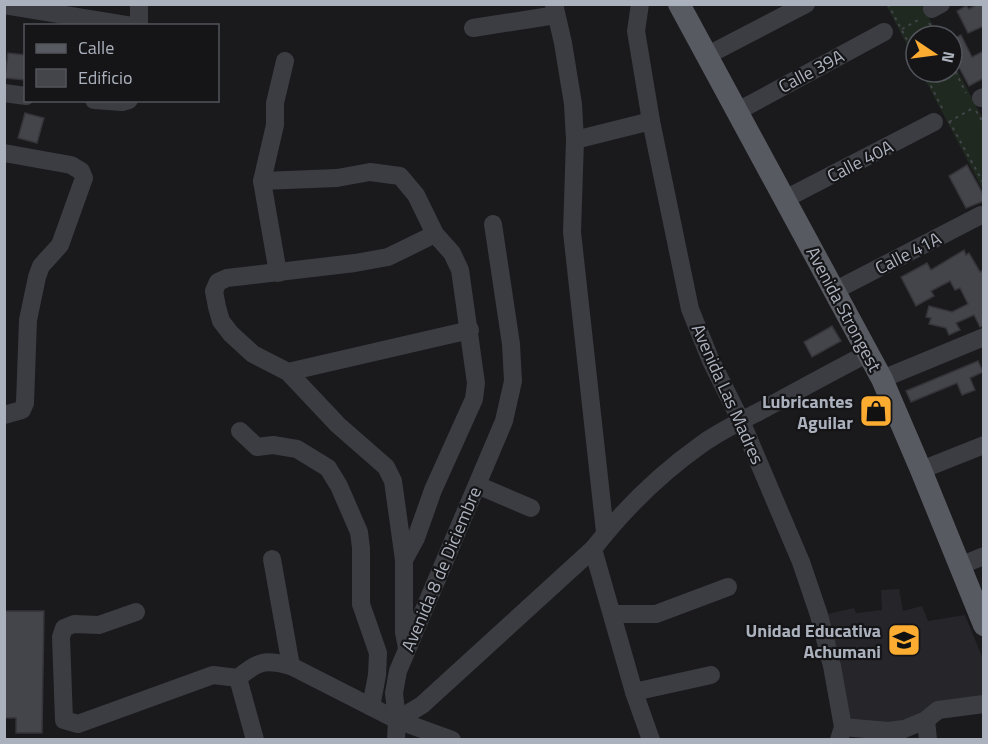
<svg xmlns="http://www.w3.org/2000/svg" width="988" height="744" font-family="'Titillium Web',sans-serif">
  <style>
    .built { fill: #26262a }
    .green { fill: #202920 }
    .building { fill: #44454a; stroke: #343439; stroke-width: 1.5 }
    .lines { fill: none; stroke-linecap: round; stroke-linejoin: round }
    .path { stroke: #414449; stroke-width: 2; stroke-dasharray: 3 4.5; stroke-linecap: butt }
    .minor { stroke: #3b3d42; stroke-width: 18 }
    .major { stroke: #575a61; stroke-width: 22 }
    .labels { text-anchor: middle; dominant-baseline: central; stroke-width: 4.5; stroke-linejoin: round; paint-order: stroke }
    .street-label { font-size: 18px; fill: #acb2bd; stroke: #151518 }
    .poi-label { font-size: 18px; font-weight: bold; fill: #acb2bd; stroke: #151518; text-anchor: end }
  </style>
  <rect width="100%" height="100%" fill="#1a1a1d"/>
  <path class="built" d="M 899,589 L 903,611 L 922,606 L 928,621 L 965,615 L 983,659 L 983,697 L 935,703 L 919,714 L 893,723 L 857,723 L 849,716 L 828,614 L 854,608 L 856,613 L 882,610 L 881,590 Z"/>
  <g class="green">
    <path d="M 886,5 L 922,5 L 939,36 L 916,36 L 916,62 Z"/>
    <path d="M 952,60 L 983,119 L 983,190 L 921,72 L 952,72 Z"/>
  </g>
  <g class="building">
    <path d="M 978,4 L 984,4 L 984,26 L 968,33 L 957,11 L 966,6 L 969,9 Z"/>
    <path d="M 961,35 L 972,57 L 984,51 L 984,78 L 969,86 L 952,54 L 952,39 Z"/>
    <path d="M 8,53 L 26,55 L 26,80 L 5,78 Z"/>
    <path d="M 25,113 L 44,118 L 37,143 L 18,138 Z"/>
    <path d="M 967,165 L 984,196 L 984,201 L 966,208 L 949,176 Z"/>
    <path d="M 964,250 L 966,255 L 969,253 L 980,272 L 984,270 L 984,326 L 980,327 L 974,315 L 956,323 L 960,330 L 949,335 L 946,328 L 929,324 L 931,318 L 926,317 L 929,306 L 952,312 L 968,304 L 960,288 L 955,290 L 950,281 L 931,291 L 934,296 L 916,306 L 901,277 L 927,263 L 931,270 Z"/>
    <path d="M 832,326 L 841,341 L 812,357 L 804,342 Z"/>
    <path d="M 978,361 L 983,372 L 970,378 L 975,390 L 962,395 L 957,383 L 911,402 L 906,391 Z"/>
    <path d="M 4,611 L 44,611 L 42,733 L 16,733 L 16,718 L 4,718 Z"/>
  </g>
  <g class="lines">
    <g class="path">
      <path d="M 888,4 L 916,57"/>
      <path d="M 929,23 L 937,36"/>
      <path d="M 902,29 L 920,19"/>
      <path d="M 952,65 L 966,93"/>
      <path d="M 924,72 L 943,110"/>
      <path d="M 976,111 L 984,124"/>
      <path d="M 949,121 L 984,184"/>
      <path d="M 949,122 L 973,108"/>
    </g>
    <g class="minor">
      <path d="M 554,4 L 563,43 L 573,104 L 575,140 L 572,232 L 605,532"/>
      <path d="M 640,4 L 636,31 L 651,121 L 690,309 L 711,361 L 741,421 L 801,562 L 819,615 L 832,666 L 843,727 L 839,740"/>
      <path d="M 4,5 L 132,26"/>
      <path d="M 932,9 L 941,4"/>
      <path d="M 139,26 L 139,4"/>
      <path d="M 473,28 L 556,15"/>
      <path d="M 708,55 L 806,4"/>
      <path d="M 4,93 L 26,96"/>
      <path d="M 981,98 L 984,97"/>
      <path d="M 94,100 L 122,102 L 129,100"/>
      <path d="M 738,111 L 884,32"/>
      <path d="M 575,140 L 651,121"/>
      <path d="M 4,153 L 71,165 L 81,171 L 84,178 L 60,245 L 41,266 L 37,277 L 28,320 L 25,403 L 22,410 L 4,415"/>
      <path d="M 262,181 L 337,178 L 370,172 L 400,176 L 416,195 L 435,234 L 452,253 L 460,270 L 476,383 L 474,399 L 433,490 L 416,538 L 404,560"/>
      <path d="M 785,199 L 934,122"/>
      <path d="M 278,273 L 262,181 L 275,125 L 275,103 L 285,61"/>
      <path d="M 834,291 L 981,215"/>
      <path d="M 288,372 L 470,330"/>
      <path d="M 882,379 L 984,337"/>
      <path d="M 240,431 L 257,447 L 273,445 L 297,449 L 328,468 L 339,486 L 359,532 L 361,548 L 361,604 L 378,653 L 377,675 L 371,707"/>
      <path d="M 921,470 L 984,445"/>
      <path d="M 477,485 L 531,508"/>
      <path d="M 593,549 L 634,692 L 651,740"/>
      <path d="M 272,559 L 291,666"/>
      <path d="M 959,566 L 984,556"/>
      <path d="M 136,612 L 99,625 L 74,624 L 64,628 L 61,637 L 64,720 L 78,724 L 213,675 L 238,678 C 258,661 265,659 291,666 L 397,720 L 452,740"/>
      <path d="M 612,614 L 656,614 L 728,587"/>
      <path d="M 407,648 L 404,632 L 404,560 L 393,481 L 386,467 L 338,425 L 288,372 L 253,354 L 231,334 L 221,321 L 217,307 L 214,291 L 218,282 L 227,278 L 355,263 L 388,257 L 435,234"/>
      <path d="M 238,678 L 255,740"/>
      <path d="M 634,692 L 711,675"/>
      <path d="M 397,720 L 422,705 L 593,549 C 624,509 661,473 702,444 C 722,430 745,419 766,408 C 800,389 834,371 868,353"/>
      <path d="M 926,720 L 928,740"/>
      <path d="M 843,727 L 888,731 L 904,729 L 926,720 L 938,710 L 984,704"/>
      <path d="M 396,740 L 397,720 L 394,693 L 398,671 L 504,421 L 513,381 L 511,344 L 493,224"/>
    </g>
    <path class="major" d="M 679,4 L 882,379 L 921,470 L 984,625"/>
  </g>
  <defs>
    <g id="shop-square" transform="scale(1.725)"><rect x="-9" y="-9" width="18" height="18" rx="4" fill="#fdac32" stroke="#151518"/><path d="M-5-2.5h2.3a2.7 3.5 0 0 1 5.4 0H5L5.5 6h-11ZM-1.5-2.5h3a1.5 2.3 0 0 0-3 0Z" fill="#111"/></g>
    <g id="school-square" transform="scale(1.725)"><rect x="-9" y="-9" width="18" height="18" rx="4" fill="#fdac32" stroke="#151518"/><path d="M0-5L7-2L0 1L-7-2ZM-4 1L0 2.5L4 1V4Q0 6-4 4Z" fill="#111"/></g>
  </defs>
  <g fill-rule="evenodd">
    <use href="#shop-square" x="876" y="411"/>
    <use href="#school-square" x="904" y="640"/>
  </g>
  <g class="labels">
    <g class="street-label">
      <text transform="translate(811 71) rotate(-28)">Calle 39A</text>
      <text transform="translate(860 161) rotate(-27)">Calle 40A</text>
      <text transform="translate(908 253) rotate(-27)">Calle 41A</text>
      <text transform="translate(844 309) rotate(62)">Avenida Strongest</text>
      <text transform="translate(728 394) rotate(66)">Avenida Las Madres</text>
      <text transform="translate(441 569) rotate(-67)">Avenida 8 de Diciembre</text>
    </g>
    <g class="poi-label">
      <text x="853" y="401">Lubricantes<tspan x="853" dy="21">Aguilar</tspan></text>
      <text x="881" y="630">Unidad Educativa<tspan x="881" dy="21">Achumani</tspan></text>
    </g>
  </g>
  <rect width="988" height="744" fill="none" stroke="#acb2bd" stroke-width="12"/>
  <rect x="24" y="24" width="195" height="78" fill="#151518" stroke="#51545a" stroke-width="1.5"/>
  <rect x="36" y="44" width="30" height="9" fill="#575a61" stroke="#51545a" stroke-width="1.5"/>
  <text x="78" y="54" font-size="18" fill="#acb2bd">Calle</text>
  <rect x="36" y="69" width="30" height="18" fill="#44454a" stroke="#51545a" stroke-width="1.5"/>
  <text x="78" y="84" font-size="18" fill="#acb2bd">Edificio</text>
  <g transform="translate(934 54) rotate(103)"><circle r="28" fill="#151518" stroke="#51545a" stroke-width="1.5"/>
  <path d="M0-4.5L10 22L0 15L-10 22Z" fill="#fdac32"/>
  <text y="-9" font-size="16" font-weight="bold" text-anchor="middle" fill="#acb2bd">N</text>
  </g>
</svg>
